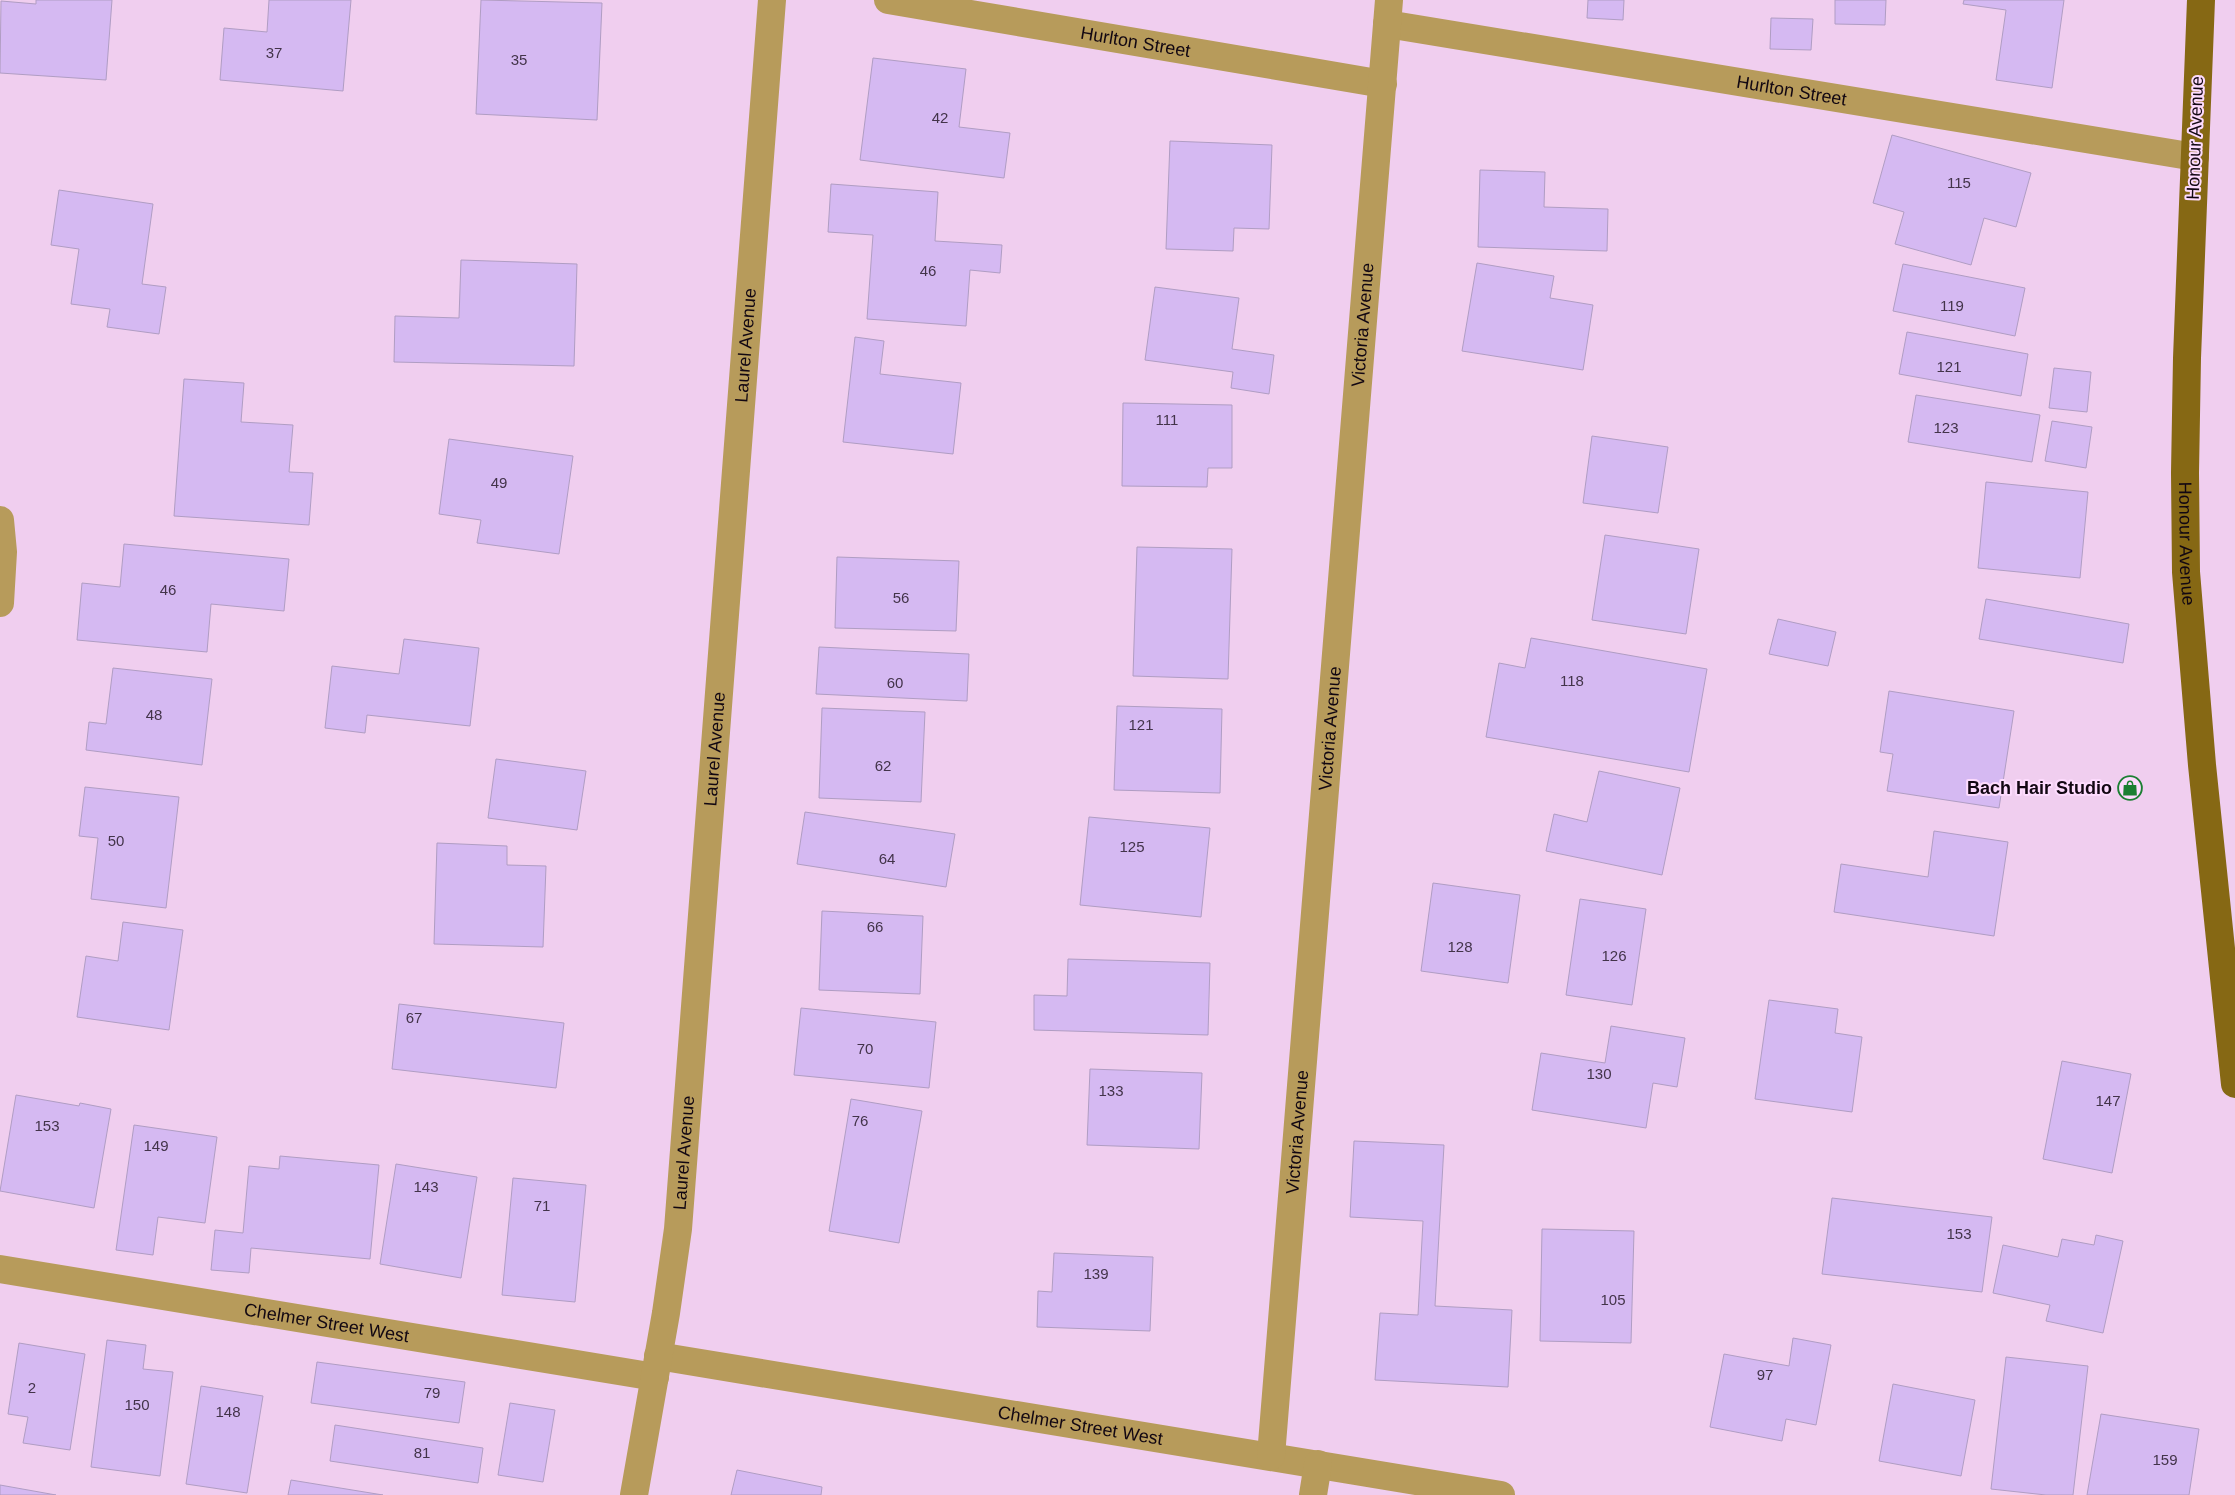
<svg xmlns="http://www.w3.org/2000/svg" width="2235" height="1495" font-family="Arial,sans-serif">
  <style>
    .building { fill: #d5b9f2; stroke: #b09dc3 }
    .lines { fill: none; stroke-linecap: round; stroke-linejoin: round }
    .minor { stroke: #b79b5b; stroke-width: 28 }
    .major { stroke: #866814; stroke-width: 28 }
    .labels { text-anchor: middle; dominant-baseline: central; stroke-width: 4; stroke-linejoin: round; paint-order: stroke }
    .number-label { font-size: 15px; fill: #43344a }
    .street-label { font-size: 18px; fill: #120712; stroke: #fddbfd }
    .poi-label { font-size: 18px; font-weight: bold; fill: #120712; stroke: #fddbfd; text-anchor: end }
  </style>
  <rect width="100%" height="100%" fill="#f0ceef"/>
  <g class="building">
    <path d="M 36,0 L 112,0 L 106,80 L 0,73 L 1,1 L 36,4 Z"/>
    <path d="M 269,0 L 351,0 L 343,91 L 220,80 L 224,28 L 267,32 Z"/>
    <path d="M 481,0 L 602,3 L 597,120 L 476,114 Z"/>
    <path d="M 1588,0 L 1624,0 L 1623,20 L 1587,18 Z"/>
    <path d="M 1835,0 L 1886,0 L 1885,25 L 1835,24 Z"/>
    <path d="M 1964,0 L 2064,0 L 2052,88 L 1996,80 L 2006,10 L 1963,4 Z"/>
    <path d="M 1771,18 L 1813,19 L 1811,50 L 1770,49 Z"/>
    <path d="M 873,58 L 966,69 L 959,127 L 1010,133 L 1004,178 L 860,160 Z"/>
    <path d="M 1892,135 L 2031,173 L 2016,227 L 1984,218 L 1971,265 L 1895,244 L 1904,212 L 1873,203 Z"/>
    <path d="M 1170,141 L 1272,145 L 1269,229 L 1234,228 L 1233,251 L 1166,249 Z"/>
    <path d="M 1480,170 L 1545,172 L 1544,207 L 1608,209 L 1607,251 L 1478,247 Z"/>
    <path d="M 831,184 L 938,192 L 935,241 L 1002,245 L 1000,273 L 970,270 L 966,326 L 867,319 L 873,235 L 828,232 Z"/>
    <path d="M 59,190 L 153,204 L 142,284 L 166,287 L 159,334 L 107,327 L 110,309 L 71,304 L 79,249 L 51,245 Z"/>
    <path d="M 461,260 L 577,264 L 574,366 L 394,362 L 395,316 L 459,318 Z"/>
    <path d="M 1477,263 L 1554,276 L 1550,298 L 1593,305 L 1583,370 L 1462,351 Z"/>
    <path d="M 1903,264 L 2025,288 L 2015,336 L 1893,311 Z"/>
    <path d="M 1155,287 L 1239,298 L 1232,349 L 1274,355 L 1269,394 L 1231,388 L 1233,372 L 1145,360 Z"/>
    <path d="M 1907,332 L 2028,354 L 2021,396 L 1899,374 Z"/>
    <path d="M 855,337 L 884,341 L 880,374 L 961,383 L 953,454 L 843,442 Z"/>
    <path d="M 2054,368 L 2091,372 L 2087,412 L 2049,408 Z"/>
    <path d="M 184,379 L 244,383 L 241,422 L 293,425 L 289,472 L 313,473 L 309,525 L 174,516 Z"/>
    <path d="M 1916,395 L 2040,415 L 2032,462 L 1908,442 Z"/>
    <path d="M 1123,403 L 1232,405 L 1232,468 L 1208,468 L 1207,487 L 1122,486 Z"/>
    <path d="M 2052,421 L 2092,427 L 2086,468 L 2045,461 Z"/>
    <path d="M 1592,436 L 1668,447 L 1658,513 L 1583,503 Z"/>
    <path d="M 449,439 L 573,456 L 559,554 L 477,543 L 481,520 L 439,514 Z"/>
    <path d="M 1986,482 L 2088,492 L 2080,578 L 1978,568 Z"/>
    <path d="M 1605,535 L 1699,549 L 1686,634 L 1592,620 Z"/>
    <path d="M 124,544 L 289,559 L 284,611 L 211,604 L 207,652 L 77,640 L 82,583 L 120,587 Z"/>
    <path d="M 1137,547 L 1232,549 L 1228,679 L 1133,676 Z"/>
    <path d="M 837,557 L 959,561 L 956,631 L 835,628 Z"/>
    <path d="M 1986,599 L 2129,624 L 2123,663 L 1979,639 Z"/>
    <path d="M 1778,619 L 1836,632 L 1828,666 L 1769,654 Z"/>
    <path d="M 1531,638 L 1707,669 L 1689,772 L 1486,737 L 1499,663 L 1525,668 Z"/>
    <path d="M 404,639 L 479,648 L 470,726 L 367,715 L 365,733 L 325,728 L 332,666 L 399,674 Z"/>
    <path d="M 819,647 L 969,654 L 967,701 L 816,694 Z"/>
    <path d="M 113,668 L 212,679 L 202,765 L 86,750 L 89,722 L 106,724 Z"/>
    <path d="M 1889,691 L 2014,711 L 1999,808 L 1887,791 L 1893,754 L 1880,752 Z"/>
    <path d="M 1117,706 L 1222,709 L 1220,793 L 1114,790 Z"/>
    <path d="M 822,708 L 925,712 L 921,802 L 819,798 Z"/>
    <path d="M 496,759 L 586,771 L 577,830 L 488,818 Z"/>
    <path d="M 1599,771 L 1680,788 L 1662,875 L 1546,851 L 1554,814 L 1587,822 Z"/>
    <path d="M 85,787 L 179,797 L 166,908 L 91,899 L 98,838 L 79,836 Z"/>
    <path d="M 805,812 L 955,834 L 946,887 L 797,864 Z"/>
    <path d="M 1089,817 L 1210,828 L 1201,917 L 1080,905 Z"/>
    <path d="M 1934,831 L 2008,842 L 1994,936 L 1834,912 L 1841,864 L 1928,877 Z"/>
    <path d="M 437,843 L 507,846 L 507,865 L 546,866 L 543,947 L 434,944 Z"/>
    <path d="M 1433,883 L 1520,895 L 1508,983 L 1421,971 Z"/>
    <path d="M 1580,899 L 1646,909 L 1632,1005 L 1566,995 Z"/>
    <path d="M 822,911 L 923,916 L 920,994 L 819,990 Z"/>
    <path d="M 123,922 L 183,930 L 169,1030 L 77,1017 L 86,956 L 118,961 Z"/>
    <path d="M 1068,959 L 1210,963 L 1208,1035 L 1034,1030 L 1034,995 L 1067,996 Z"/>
    <path d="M 1769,1000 L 1838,1009 L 1835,1033 L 1862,1037 L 1852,1112 L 1755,1099 Z"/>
    <path d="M 399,1004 L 564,1023 L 556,1088 L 392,1069 Z"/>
    <path d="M 801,1008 L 936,1022 L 929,1088 L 794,1075 Z"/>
    <path d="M 1611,1026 L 1685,1038 L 1677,1087 L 1653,1083 L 1646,1128 L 1532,1110 L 1541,1053 L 1605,1063 Z"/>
    <path d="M 2062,1061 L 2131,1074 L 2112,1173 L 2043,1159 Z"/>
    <path d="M 1090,1069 L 1202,1073 L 1199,1149 L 1087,1145 Z"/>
    <path d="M 16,1095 L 79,1106 L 80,1103 L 111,1109 L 94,1208 L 0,1191 Z"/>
    <path d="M 851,1099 L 922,1111 L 899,1243 L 829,1231 Z"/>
    <path d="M 134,1125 L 217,1137 L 205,1223 L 158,1217 L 153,1255 L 116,1250 Z"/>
    <path d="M 1354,1141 L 1444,1145 L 1435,1306 L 1512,1310 L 1508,1387 L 1375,1380 L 1380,1313 L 1418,1315 L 1423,1221 L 1350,1217 Z"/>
    <path d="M 280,1156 L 379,1165 L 370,1259 L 251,1248 L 249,1273 L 211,1270 L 215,1230 L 243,1233 L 249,1166 L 279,1169 Z"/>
    <path d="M 396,1164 L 477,1177 L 461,1278 L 380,1264 Z"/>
    <path d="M 513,1178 L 586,1185 L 575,1302 L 502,1295 Z"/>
    <path d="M 1832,1198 L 1992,1217 L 1982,1292 L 1822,1274 Z"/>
    <path d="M 1542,1229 L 1634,1231 L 1631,1343 L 1540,1341 Z"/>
    <path d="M 2096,1235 L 2123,1241 L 2103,1333 L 2046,1321 L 2050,1305 L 1993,1293 L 2003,1245 L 2058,1257 L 2062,1239 L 2094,1245 Z"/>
    <path d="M 1054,1253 L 1153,1257 L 1150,1331 L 1037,1327 L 1038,1291 L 1052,1292 Z"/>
    <path d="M 1793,1338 L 1831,1345 L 1816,1425 L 1786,1419 L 1782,1441 L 1710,1427 L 1724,1354 L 1789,1366 Z"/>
    <path d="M 107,1340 L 146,1345 L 143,1369 L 173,1372 L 160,1476 L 91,1467 Z"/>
    <path d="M 19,1343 L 85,1354 L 70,1450 L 23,1443 L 28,1417 L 8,1414 Z"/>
    <path d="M 2006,1357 L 2088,1366 L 2073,1495 L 2046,1495 L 1991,1489 Z"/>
    <path d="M 317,1362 L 465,1382 L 459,1423 L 311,1403 Z"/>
    <path d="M 1893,1384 L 1975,1400 L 1961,1476 L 1879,1461 Z"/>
    <path d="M 201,1386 L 263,1396 L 247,1493 L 186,1484 Z"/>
    <path d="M 510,1403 L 555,1410 L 543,1482 L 498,1475 Z"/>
    <path d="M 2101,1414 L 2199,1429 L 2189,1495 L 2087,1495 Z"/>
    <path d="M 335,1425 L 483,1448 L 478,1483 L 330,1461 Z"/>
    <path d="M 737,1470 L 822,1487 L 821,1495 L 731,1495 Z"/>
    <path d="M 291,1480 L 383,1495 L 288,1495 Z"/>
    <path d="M 0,1485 L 56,1495 L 0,1495 Z"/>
  </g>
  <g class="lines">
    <g class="minor">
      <path id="s1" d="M 888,0 L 1383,84"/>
      <path id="s2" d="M 1387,24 L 2195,157"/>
      <path d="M 0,520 L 3,552 L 0,603"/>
      <path id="s3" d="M 0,1269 L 655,1377"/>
      <path id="s4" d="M 658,1356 L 1501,1495"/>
      <path id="s5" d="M 1271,1456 L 1389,0"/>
      <path id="s6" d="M 634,1495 L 666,1313 L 678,1229 L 772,0"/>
      <path d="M 1313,1495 L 1318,1464"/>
    </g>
    <path class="major" id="s7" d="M 2201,0 L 2187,358 L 2185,473 L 2186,572 L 2202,765 L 2235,1084"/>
  </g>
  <defs>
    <g id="shop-ring" transform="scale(1.25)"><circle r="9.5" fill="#fddbfd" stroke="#1b7f32" stroke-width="1.5"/><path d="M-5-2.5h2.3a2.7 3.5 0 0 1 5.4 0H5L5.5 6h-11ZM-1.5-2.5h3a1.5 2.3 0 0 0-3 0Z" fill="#1b7f32"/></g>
  </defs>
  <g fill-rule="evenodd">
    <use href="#shop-ring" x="2130" y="788"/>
  </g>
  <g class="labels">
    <g class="number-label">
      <text x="274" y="52">37</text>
      <text x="519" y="59">35</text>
      <text x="940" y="117">42</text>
      <text x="1959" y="182">115</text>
      <text x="928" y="270">46</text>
      <text x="1952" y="305">119</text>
      <text x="1949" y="366">121</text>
      <text x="1167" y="419">111</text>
      <text x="1946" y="427">123</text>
      <text x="499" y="482">49</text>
      <text x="168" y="589">46</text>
      <text x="901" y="597">56</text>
      <text x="1572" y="680">118</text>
      <text x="895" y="682">60</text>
      <text x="154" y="714">48</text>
      <text x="1141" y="724">121</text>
      <text x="883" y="765">62</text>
      <text x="116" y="840">50</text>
      <text x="1132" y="846">125</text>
      <text x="887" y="858">64</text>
      <text x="875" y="926">66</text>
      <text x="1460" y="946">128</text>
      <text x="1614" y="955">126</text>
      <text x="414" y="1017">67</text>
      <text x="865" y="1048">70</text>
      <text x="1599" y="1073">130</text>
      <text x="1111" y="1090">133</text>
      <text x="2108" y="1100">147</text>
      <text x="860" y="1120">76</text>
      <text x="47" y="1125">153</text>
      <text x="156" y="1145">149</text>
      <text x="426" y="1186">143</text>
      <text x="542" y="1205">71</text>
      <text x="1959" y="1233">153</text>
      <text x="1096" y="1273">139</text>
      <text x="1613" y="1299">105</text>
      <text x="1765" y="1374">97</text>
      <text x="32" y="1387">2</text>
      <text x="432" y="1392">79</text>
      <text x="137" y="1404">150</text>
      <text x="228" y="1411">148</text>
      <text x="422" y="1452">81</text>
      <text x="2165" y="1459">159</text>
    </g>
    <g class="street-label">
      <text stroke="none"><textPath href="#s1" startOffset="251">Hurlton Street</textPath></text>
      <text stroke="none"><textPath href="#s2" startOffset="410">Hurlton Street</textPath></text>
      <text transform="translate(2195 138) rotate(-88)">Honour Avenue</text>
      <text stroke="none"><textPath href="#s5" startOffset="1135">Victoria Avenue</textPath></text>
      <text stroke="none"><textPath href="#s6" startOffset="1156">Laurel Avenue</textPath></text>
      <text stroke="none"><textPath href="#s7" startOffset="544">Honour Avenue</textPath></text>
      <text stroke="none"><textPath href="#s5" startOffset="730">Victoria Avenue</textPath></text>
      <text stroke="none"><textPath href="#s6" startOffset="751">Laurel Avenue</textPath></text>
      <text stroke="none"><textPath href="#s5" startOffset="325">Victoria Avenue</textPath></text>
      <text stroke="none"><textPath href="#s6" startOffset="346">Laurel Avenue</textPath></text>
      <text stroke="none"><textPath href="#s3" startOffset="331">Chelmer Street West</textPath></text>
      <text stroke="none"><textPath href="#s4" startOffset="428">Chelmer Street West</textPath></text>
    </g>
    <g class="poi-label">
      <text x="2112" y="788">Bach Hair Studio</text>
    </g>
  </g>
</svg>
